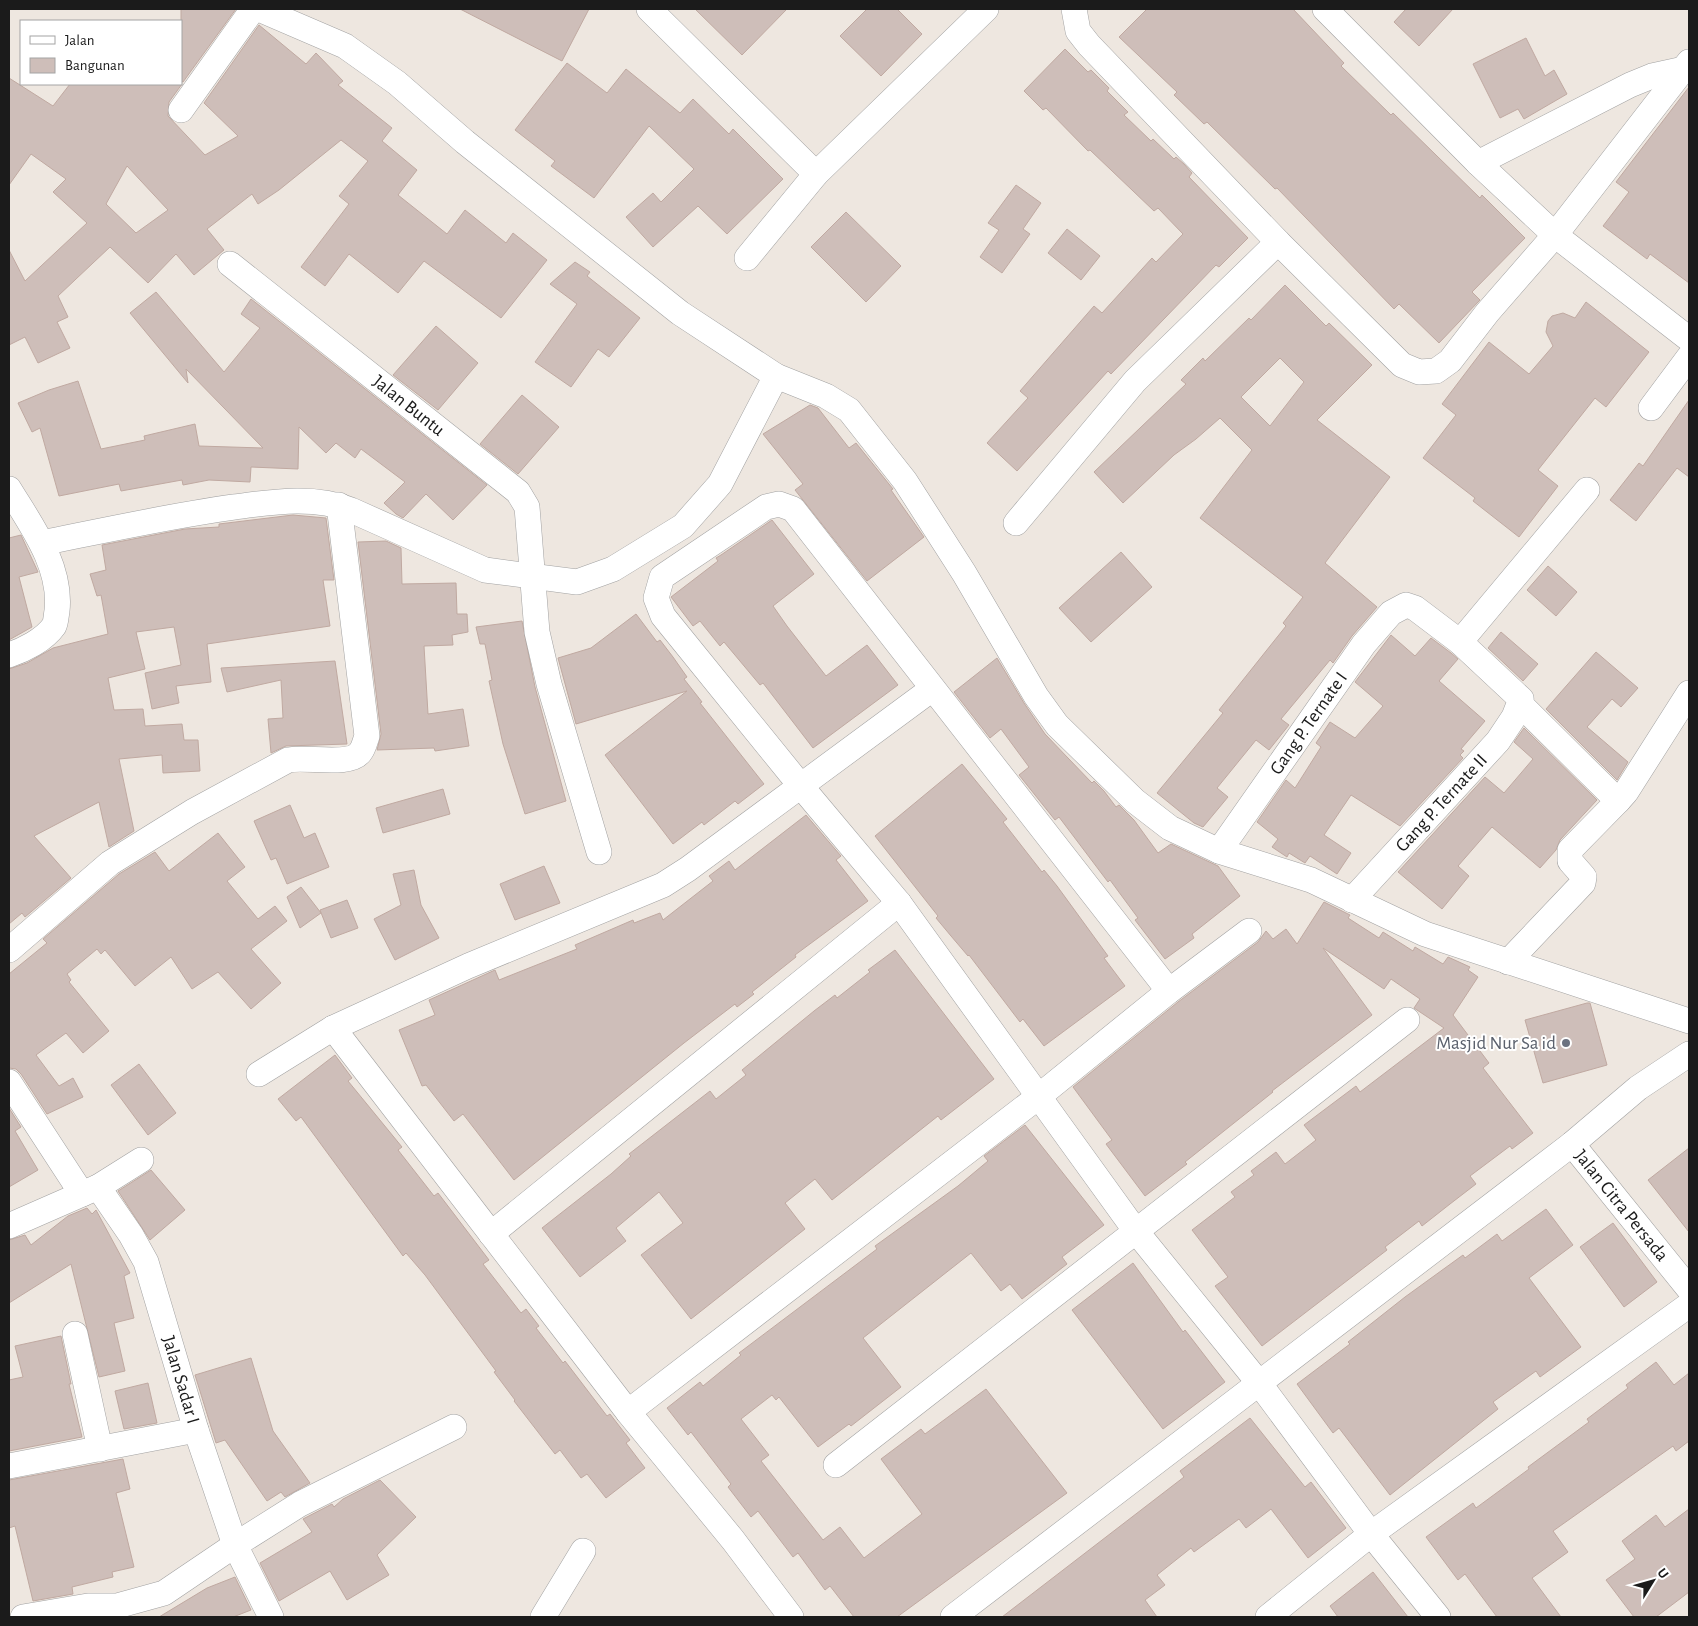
<svg xmlns="http://www.w3.org/2000/svg" width="1698" height="1626" font-family="'Alegreya Sans',sans-serif">
  <style>
    .building { fill: #cebeb9; stroke: #c0a9a1; fill-rule: evenodd }
    .lines { fill: none; stroke-linecap: round; stroke-linejoin: round }
    .street-casing { stroke: #a2a2a2; stroke-width: 26 }
    .street { stroke: #fff; stroke-width: 25 }
    .worship-dot { fill: #6b7280; stroke: #fff; stroke-width: 2 }
    .labels { text-anchor: middle; dominant-baseline: central; stroke-width: 4; stroke-linejoin: round; paint-order: stroke }
    .street-label { font-size: 19px; fill: #1b1b1b; stroke: #fff }
    .worship-label { font-size: 19px; fill: #5b616d; stroke: #fff; text-anchor: end }
  </style>
  <rect width="100%" height="100%" fill="#eee7e0"/>
  <g class="building">
    <path d="M 181,9 L 236,9 L 183,82 L 181,81 Z"/>
    <path d="M 460,9 L 589,9 L 562,61 Z"/>
    <path d="M 695,9 L 787,9 L 742,55 Z"/>
    <path d="M 867,9 L 897,9 L 922,34 L 881,76 L 840,36 Z"/>
    <path d="M 1147,9 L 1293,9 L 1344,63 L 1341,66 L 1391,115 L 1393,113 L 1480,198 L 1482,195 L 1525,238 L 1472,292 L 1480,300 L 1439,343 L 1399,304 L 1394,309 L 1277,188 L 1275,189 L 1207,122 L 1204,124 L 1174,95 L 1177,92 L 1119,37 Z"/>
    <path d="M 1406,9 L 1453,9 L 1419,46 L 1394,22 Z"/>
    <path d="M 259,25 L 306,64 L 316,53 L 343,81 L 338,85 L 392,128 L 382,141 L 417,170 L 398,195 L 447,234 L 465,210 L 506,243 L 513,233 L 547,260 L 536,274 L 501,318 L 424,261 L 398,293 L 349,254 L 325,286 L 301,267 L 349,204 L 339,196 L 368,161 L 341,140 L 279,190 L 258,204 L 252,194 L 207,229 L 224,250 L 194,275 L 176,254 L 148,283 L 110,247 L 58,296 L 68,317 L 57,322 L 70,348 L 38,363 L 25,337 L 9,345 L 9,250 L 25,281 L 87,223 L 53,192 L 66,179 L 31,154 L 9,185 L 9,78 L 53,106 L 70,84 L 182,84 L 169,102 L 168,116 L 205,155 L 238,136 L 204,103 ZM 127,166 L 168,210 L 136,233 L 106,204 Z"/>
    <path d="M 1526,38 L 1545,76 L 1554,70 L 1567,94 L 1524,119 L 1518,109 L 1500,118 L 1473,64 Z"/>
    <path d="M 1065,49 L 1088,72 L 1091,70 L 1109,88 L 1107,91 L 1128,112 L 1124,115 L 1151,141 L 1153,139 L 1174,159 L 1176,157 L 1184,164 L 1192,173 L 1189,177 L 1248,238 L 1219,267 L 1216,265 L 1111,374 L 1108,371 L 1017,471 L 987,443 L 1028,398 L 1020,391 L 1094,306 L 1102,313 L 1152,258 L 1156,262 L 1183,234 L 1158,208 L 1154,211 L 1090,150 L 1088,151 L 1046,108 L 1043,110 L 1024,91 Z"/>
    <path d="M 567,63 L 607,93 L 626,69 L 680,113 L 693,99 L 729,134 L 733,129 L 783,179 L 727,234 L 698,206 L 653,247 L 626,217 L 653,193 L 661,202 L 694,169 L 649,126 L 594,198 L 551,166 L 555,161 L 515,130 Z"/>
    <path d="M 1689,87 L 1689,283 L 1650,254 L 1647,259 L 1603,226 L 1629,192 L 1616,182 Z"/>
    <path d="M 1016,185 L 1041,203 L 1023,229 L 1030,234 L 1002,273 L 980,257 L 999,230 L 988,223 Z"/>
    <path d="M 846,212 L 901,266 L 866,302 L 811,247 Z"/>
    <path d="M 1067,229 L 1100,256 L 1081,280 L 1048,253 Z"/>
    <path d="M 575,262 L 590,272 L 587,276 L 640,318 L 609,357 L 598,349 L 571,387 L 535,362 L 577,304 L 550,284 Z"/>
    <path d="M 1285,285 L 1326,326 L 1329,323 L 1372,365 L 1317,420 L 1390,477 L 1325,563 L 1377,607 L 1352,636 L 1333,663 L 1330,660 L 1281,719 L 1289,725 L 1269,750 L 1256,740 L 1217,788 L 1228,797 L 1203,827 L 1194,823 L 1157,793 L 1223,713 L 1219,710 L 1286,626 L 1283,623 L 1303,597 L 1200,518 L 1252,450 L 1220,418 L 1196,439 L 1174,455 L 1123,503 L 1094,472 L 1186,384 L 1181,380 L 1203,358 L 1205,361 L 1249,318 L 1251,320 ZM 1280,358 L 1304,382 L 1270,426 L 1241,397 Z"/>
    <path d="M 156,292 L 224,372 L 260,328 L 241,314 L 251,299 L 487,485 L 453,520 L 426,494 L 403,518 L 396,514 L 384,503 L 405,482 L 361,449 L 355,458 L 336,443 L 326,453 L 299,427 L 298,469 L 251,467 L 250,482 L 209,480 L 183,485 L 182,480 L 121,491 L 119,484 L 59,496 L 40,428 L 32,432 L 18,403 L 49,390 L 78,381 L 101,449 L 145,440 L 144,436 L 195,424 L 199,446 L 263,448 L 186,369 L 188,383 L 130,313 Z"/>
    <path d="M 1586,302 L 1649,352 L 1606,407 L 1595,398 L 1538,470 L 1558,486 L 1519,537 L 1473,501 L 1475,498 L 1423,458 L 1456,415 L 1442,404 L 1489,342 L 1529,374 L 1553,346 L 1546,332 L 1548,321 L 1552,316 L 1563,313 L 1575,318 Z"/>
    <path d="M 436,326 L 478,363 L 438,410 L 393,375 Z"/>
    <path d="M 522,395 L 559,427 L 518,474 L 480,444 Z"/>
    <path d="M 1689,400 L 1689,477 L 1677,468 L 1636,521 L 1610,500 L 1639,463 L 1643,466 Z"/>
    <path d="M 810,405 L 818,408 L 849,448 L 856,443 L 893,489 L 891,490 L 924,537 L 867,581 L 795,490 L 803,484 L 763,434 Z"/>
    <path d="M 293,515 L 326,518 L 334,580 L 323,580 L 330,626 L 207,644 L 211,682 L 176,686 L 179,703 L 152,709 L 145,673 L 181,665 L 174,627 L 136,632 L 145,669 L 108,678 L 114,710 L 143,709 L 145,726 L 182,724 L 184,740 L 198,740 L 200,771 L 163,773 L 162,755 L 119,759 L 134,831 L 109,847 L 99,802 L 34,836 L 71,878 L 25,917 L 22,913 L 9,924 L 9,669 L 27,663 L 53,648 L 108,634 L 101,595 L 97,596 L 90,574 L 106,570 L 102,545 L 185,529 L 219,527 L 219,524 Z"/>
    <path d="M 772,520 L 814,574 L 773,606 L 787,626 L 826,676 L 867,645 L 898,685 L 813,748 L 763,683 L 760,685 L 724,642 L 720,646 L 700,621 L 693,626 L 671,597 L 718,561 L 716,558 L 721,555 Z"/>
    <path d="M 21,535 L 38,572 L 19,577 L 32,627 L 9,640 L 9,538 Z"/>
    <path d="M 386,541 L 401,548 L 402,584 L 456,583 L 457,614 L 467,614 L 468,632 L 452,635 L 453,645 L 424,646 L 428,714 L 463,709 L 469,746 L 435,751 L 434,748 L 377,750 L 381,734 L 358,542 Z"/>
    <path d="M 1121,552 L 1152,587 L 1091,642 L 1059,608 Z"/>
    <path d="M 1548,566 L 1577,592 L 1556,616 L 1527,590 Z"/>
    <path d="M 636,614 L 657,642 L 660,640 L 673,657 L 687,677 L 684,679 L 702,702 L 700,703 L 764,784 L 738,804 L 735,801 L 704,825 L 702,822 L 673,844 L 605,755 L 687,691 L 576,724 L 558,658 L 591,648 Z"/>
    <path d="M 522,621 L 535,687 L 566,801 L 525,814 L 503,744 L 489,681 L 492,680 L 485,644 L 480,644 L 476,627 Z"/>
    <path d="M 1501,632 L 1538,664 L 1523,681 L 1488,648 Z"/>
    <path d="M 1391,635 L 1415,656 L 1431,638 L 1451,653 L 1458,659 L 1439,681 L 1485,721 L 1461,749 L 1464,751 L 1460,755 L 1463,758 L 1400,826 L 1351,795 L 1324,835 L 1351,853 L 1337,874 L 1310,856 L 1305,863 L 1289,853 L 1287,857 L 1272,847 L 1278,839 L 1257,822 L 1286,780 L 1295,788 L 1321,747 L 1316,743 L 1330,722 L 1355,738 L 1383,706 L 1355,682 Z"/>
    <path d="M 1596,652 L 1638,688 L 1621,707 L 1612,699 L 1587,727 L 1628,762 L 1617,780 L 1546,709 Z"/>
    <path d="M 997,658 L 1024,703 L 1045,734 L 1092,783 L 1094,781 L 1104,791 L 1116,807 L 1119,805 L 1134,820 L 1158,853 L 1171,844 L 1218,866 L 1240,896 L 1192,934 L 1194,938 L 1165,959 L 1135,920 L 1138,918 L 1110,880 L 1108,882 L 1059,817 L 1055,820 L 1019,775 L 1029,767 L 1001,729 L 990,738 L 954,692 Z"/>
    <path d="M 335,661 L 347,744 L 286,746 L 271,753 L 268,719 L 283,718 L 281,680 L 227,692 L 221,668 Z"/>
    <path d="M 1524,728 L 1597,800 L 1560,840 L 1556,850 L 1540,868 L 1492,827 L 1458,866 L 1469,876 L 1442,909 L 1398,872 L 1485,777 L 1504,793 L 1533,759 L 1514,742 Z"/>
    <path d="M 962,764 L 1007,819 L 1003,822 L 1042,872 L 1044,870 L 1057,886 L 1108,956 L 1104,958 L 1125,986 L 1044,1046 L 1023,1019 L 1020,1022 L 969,955 L 968,956 L 951,936 L 936,918 L 938,916 L 875,836 Z"/>
    <path d="M 443,789 L 450,814 L 383,833 L 376,808 Z"/>
    <path d="M 290,805 L 304,838 L 315,833 L 329,867 L 287,884 L 276,858 L 271,860 L 254,821 Z"/>
    <path d="M 806,815 L 841,856 L 836,860 L 868,901 L 795,955 L 796,957 L 752,992 L 754,994 L 737,1007 L 735,1004 L 684,1043 L 514,1180 L 463,1114 L 454,1121 L 426,1085 L 422,1086 L 399,1030 L 435,1015 L 429,1000 L 495,970 L 499,980 L 524,970 L 577,949 L 575,945 L 633,920 L 634,923 L 660,913 L 663,920 L 713,881 L 709,876 L 729,861 L 735,870 Z"/>
    <path d="M 218,833 L 245,867 L 227,881 L 258,919 L 275,906 L 287,921 L 251,949 L 281,983 L 251,1009 L 218,972 L 192,989 L 171,957 L 135,986 L 105,950 L 101,954 L 97,949 L 67,974 L 71,980 L 69,982 L 109,1031 L 83,1053 L 66,1033 L 36,1055 L 59,1086 L 73,1078 L 83,1097 L 47,1114 L 21,1074 L 16,1069 L 9,1068 L 9,974 L 47,943 L 43,939 L 119,874 L 155,852 L 169,871 Z"/>
    <path d="M 544,866 L 560,903 L 515,920 L 500,884 Z"/>
    <path d="M 414,870 L 421,905 L 439,938 L 395,960 L 374,919 L 401,905 L 393,874 Z"/>
    <path d="M 301,887 L 321,913 L 300,928 L 287,897 Z"/>
    <path d="M 347,900 L 358,928 L 331,938 L 320,910 Z"/>
    <path d="M 1324,902 L 1350,915 L 1348,918 L 1379,938 L 1383,932 L 1413,951 L 1415,947 L 1443,964 L 1448,957 L 1470,967 L 1468,970 L 1478,977 L 1453,1015 L 1489,1063 L 1483,1068 L 1533,1133 L 1512,1149 L 1510,1146 L 1470,1176 L 1476,1184 L 1450,1204 L 1422,1226 L 1419,1221 L 1385,1247 L 1387,1250 L 1262,1346 L 1215,1286 L 1228,1277 L 1192,1230 L 1235,1197 L 1231,1192 L 1254,1175 L 1251,1171 L 1276,1152 L 1285,1164 L 1316,1140 L 1304,1125 L 1356,1086 L 1360,1092 L 1444,1028 L 1414,1008 L 1420,999 L 1391,979 L 1384,989 L 1323,948 L 1372,1015 L 1272,1091 L 1273,1092 L 1185,1162 L 1187,1164 L 1145,1196 L 1106,1144 L 1112,1140 L 1073,1087 L 1178,1002 L 1258,942 L 1266,931 L 1273,939 L 1286,929 L 1297,944 Z"/>
    <path d="M 895,950 L 994,1079 L 941,1120 L 938,1116 L 832,1200 L 815,1179 L 785,1203 L 805,1229 L 691,1319 L 641,1255 L 683,1223 L 659,1192 L 616,1228 L 626,1241 L 580,1277 L 542,1228 L 611,1174 L 631,1156 L 629,1154 L 710,1091 L 716,1099 L 746,1075 L 742,1070 L 814,1011 L 835,995 L 837,998 L 870,972 L 868,970 Z"/>
    <path d="M 1587,1003 L 1590,1003 L 1607,1065 L 1543,1083 L 1525,1020 Z"/>
    <path d="M 335,1055 L 352,1078 L 348,1081 L 402,1147 L 398,1150 L 434,1196 L 438,1193 L 489,1260 L 483,1264 L 521,1313 L 526,1309 L 539,1326 L 536,1328 L 563,1363 L 565,1361 L 607,1416 L 610,1414 L 630,1440 L 626,1443 L 645,1468 L 606,1498 L 587,1474 L 581,1478 L 560,1450 L 555,1454 L 514,1401 L 515,1400 L 494,1372 L 496,1371 L 425,1275 L 406,1253 L 403,1256 L 301,1117 L 296,1121 L 278,1099 Z"/>
    <path d="M 139,1064 L 176,1113 L 148,1135 L 111,1085 Z"/>
    <path d="M 9,1108 L 21,1127 L 15,1131 L 38,1170 L 9,1187 Z"/>
    <path d="M 1025,1125 L 1104,1225 L 1062,1257 L 1067,1264 L 1022,1299 L 1010,1284 L 1001,1291 L 971,1253 L 863,1338 L 901,1387 L 851,1426 L 849,1424 L 818,1447 L 779,1397 L 776,1400 L 772,1395 L 741,1419 L 769,1455 L 761,1461 L 823,1540 L 840,1527 L 864,1558 L 922,1514 L 881,1459 L 921,1429 L 925,1434 L 986,1389 L 1067,1493 L 897,1617 L 854,1617 L 830,1586 L 825,1590 L 798,1553 L 793,1557 L 758,1511 L 751,1517 L 728,1487 L 731,1484 L 691,1432 L 688,1435 L 667,1408 L 700,1382 L 703,1386 L 741,1355 L 739,1353 L 877,1249 L 875,1246 L 958,1186 L 988,1161 L 984,1156 Z"/>
    <path d="M 1689,1148 L 1689,1232 L 1648,1180 Z"/>
    <path d="M 151,1170 L 185,1210 L 150,1240 L 118,1191 Z"/>
    <path d="M 87,1208 L 92,1214 L 96,1210 L 130,1273 L 124,1276 L 134,1318 L 114,1323 L 125,1371 L 99,1377 L 71,1264 L 9,1303 L 9,1240 L 25,1235 L 31,1245 L 68,1216 Z"/>
    <path d="M 1546,1209 L 1573,1245 L 1529,1278 L 1581,1347 L 1540,1377 L 1536,1371 L 1493,1402 L 1498,1409 L 1390,1495 L 1339,1428 L 1333,1433 L 1297,1384 L 1350,1344 L 1348,1342 L 1405,1297 L 1463,1255 L 1465,1258 L 1497,1234 L 1502,1241 Z"/>
    <path d="M 1613,1223 L 1657,1282 L 1624,1307 L 1580,1247 Z"/>
    <path d="M 1133,1263 L 1183,1332 L 1185,1330 L 1225,1382 L 1163,1429 L 1072,1310 Z"/>
    <path d="M 61,1336 L 71,1384 L 69,1384 L 82,1437 L 9,1451 L 9,1380 L 23,1377 L 15,1346 Z"/>
    <path d="M 251,1358 L 273,1431 L 310,1483 L 285,1497 L 281,1492 L 267,1501 L 225,1440 L 216,1443 L 195,1375 Z"/>
    <path d="M 1656,1362 L 1674,1385 L 1689,1373 L 1689,1441 L 1676,1451 L 1673,1446 L 1553,1531 L 1568,1552 L 1532,1578 L 1561,1617 L 1497,1617 L 1465,1574 L 1458,1580 L 1426,1537 L 1473,1503 L 1476,1508 L 1529,1469 L 1528,1467 L 1589,1422 L 1587,1419 L 1628,1388 L 1626,1385 Z"/>
    <path d="M 148,1383 L 157,1423 L 124,1429 L 115,1391 Z"/>
    <path d="M 1250,1418 L 1305,1487 L 1311,1482 L 1346,1528 L 1308,1558 L 1271,1509 L 1246,1528 L 1239,1519 L 1194,1552 L 1191,1548 L 1157,1575 L 1165,1585 L 1145,1600 L 1157,1617 L 1002,1617 L 1184,1477 L 1180,1471 Z"/>
    <path d="M 123,1459 L 130,1489 L 116,1493 L 134,1567 L 112,1572 L 113,1577 L 72,1587 L 73,1594 L 33,1601 L 15,1526 L 9,1528 L 9,1480 Z"/>
    <path d="M 380,1480 L 416,1517 L 377,1555 L 389,1575 L 347,1600 L 330,1571 L 279,1601 L 260,1563 L 312,1532 L 303,1519 L 332,1504 L 334,1507 L 343,1499 Z"/>
    <path d="M 1689,1509 L 1689,1592 L 1656,1617 L 1634,1617 L 1606,1580 L 1635,1559 L 1622,1541 L 1656,1515 L 1665,1527 Z"/>
    <path d="M 1373,1572 L 1408,1617 L 1338,1617 L 1330,1606 Z"/>
    <path d="M 235,1577 L 251,1610 L 233,1617 L 159,1617 L 207,1588 Z"/>
  </g>
  <g class="lines">
    <g class="street-casing">
      <g id="street">
        <path d="M 259,9 L 345,46 L 397,83 L 465,142 L 680,313 L 776,376 L 826,396 L 849,410 L 905,481 L 964,573 L 1036,696 L 1057,725 L 1135,801 L 1170,828 L 1219,851 L 1311,880 L 1425,934 L 1689,1021"/>
        <path d="M 649,9 L 816,174"/>
        <path d="M 1074,9 L 1078,31 L 1089,45 L 1278,242 L 1402,365 L 1419,372 L 1436,371 L 1450,361 L 1487,313 L 1555,235 L 1689,62"/>
        <path d="M 1325,9 L 1478,163 L 1555,235 L 1689,339"/>
        <path d="M 181,110 L 253,9"/>
        <path d="M 1478,163 L 1630,85 L 1652,76 L 1684,69"/>
        <path d="M 747,258 L 816,174 L 986,9"/>
        <path id="s1" d="M 230,264 L 518,492 L 527,507 L 537,632 L 549,684 L 599,852"/>
        <path d="M 1651,408 L 1689,357"/>
        <path d="M 9,489 C 31,525 62,566 57,611 C 56,616 56,622 54,626 C 44,640 24,650 9,655"/>
        <path d="M 1016,523 L 1135,381 L 1278,242"/>
        <path d="M 42,543 C 106,530 169,516 234,507 C 272,502 314,495 351,510 L 485,570 L 577,582 L 613,569 L 683,526 L 720,484 L 776,376"/>
        <path d="M 1618,801 L 1626,792 L 1689,693"/>
        <path id="s2" d="M 1219,851 L 1364,644 L 1391,613 L 1406,605 L 1415,608 L 1460,642"/>
        <path id="s3" d="M 1352,900 L 1498,741 L 1514,717 L 1521,699 L 1460,642 L 1587,490"/>
        <path d="M 9,950 L 110,863 L 192,812 L 288,760 C 306,756 352,767 361,751 C 364,747 365,741 367,736 L 339,505"/>
        <path d="M 1508,962 L 1583,883 L 1584,877 L 1570,861 L 1570,850 L 1618,801 L 1520,704"/>
        <path d="M 1169,991 L 793,509 L 779,504 L 766,507 L 662,577 L 656,598 L 663,616 L 800,785 L 899,903 L 1135,1230 L 1259,1383 L 1371,1534 L 1438,1617"/>
        <path d="M 333,1028 L 628,1412 L 733,1540 L 791,1617"/>
        <path d="M 259,1074 L 333,1028 L 468,966 L 663,885 L 688,869 L 932,689"/>
        <path d="M 9,1082 L 82,1194"/>
        <path id="s4" d="M 1572,1144 L 1689,1289"/>
        <path id="s5" d="M 98,1187 L 131,1235 L 146,1262 L 196,1430 L 235,1545 L 271,1617"/>
        <path d="M 9,1226 L 98,1187 L 141,1160"/>
        <path d="M 491,1234 L 899,903"/>
        <path d="M 75,1334 L 100,1449"/>
        <path d="M 628,1412 L 1038,1097 L 1169,991 L 1249,931"/>
        <path d="M 836,1465 L 1407,1020"/>
        <path d="M 9,1466 L 196,1430"/>
        <path d="M 23,1617 L 88,1606 L 117,1606 L 164,1593 L 235,1545 L 300,1504 L 454,1427"/>
        <path d="M 543,1617 L 583,1551"/>
        <path d="M 953,1617 L 1572,1144 L 1638,1088 L 1689,1054"/>
        <path d="M 1268,1617 L 1371,1534 L 1689,1305"/>
      </g>
    </g>
    <use href="#street" class="street"/>
  </g>
  <circle class="worship-dot" cx="1566" cy="1043" r="5"/>
  <g class="labels">
    <g class="street-label">
      <text stroke="none"><textPath href="#s1" startOffset="228">Jalan Buntu</textPath></text>
      <text stroke="none"><textPath href="#s2" startOffset="156">Gang P. Ternate I</textPath></text>
      <text stroke="none"><textPath href="#s3" startOffset="132">Gang P. Ternate II</textPath></text>
      <text stroke="none"><textPath href="#s4" startOffset="79">Jalan Citra Persada</textPath></text>
      <text stroke="none"><textPath href="#s5" startOffset="212">Jalan Sadar I</textPath></text>
    </g>
    <g class="worship-label">
      <text x="1556" y="1043">Masjid Nur Sa id</text>
    </g>
  </g>
  <rect width="1698" height="1626" fill="none" stroke="#1b1b1b" stroke-width="20"/>
  <rect x="20" y="20" width="162" height="65" fill="#ffffff" stroke="#a4a4a4"/>
  <rect x="30" y="36" width="25" height="8" fill="#ffffff" stroke="#a4a4a4"/>
  <text x="65" y="45" font-size="15" fill="#1b1b1b">Jalan</text>
  <rect x="30" y="58" width="25" height="15" fill="#cebeb9" stroke="#a4a4a4"/>
  <text x="65" y="70" font-size="15" fill="#1b1b1b">Bangunan</text>
  <g transform="translate(1653 1581) rotate(53)" stroke="#ffffff" stroke-width="4" paint-order="stroke">
  <path d="M0-4L9 19L0 12L-9 19Z" fill="#1b1b1b"/>
  <text y="-8" font-size="14" font-weight="bold" text-anchor="middle" fill="#1b1b1b">U</text>
  </g>
</svg>
